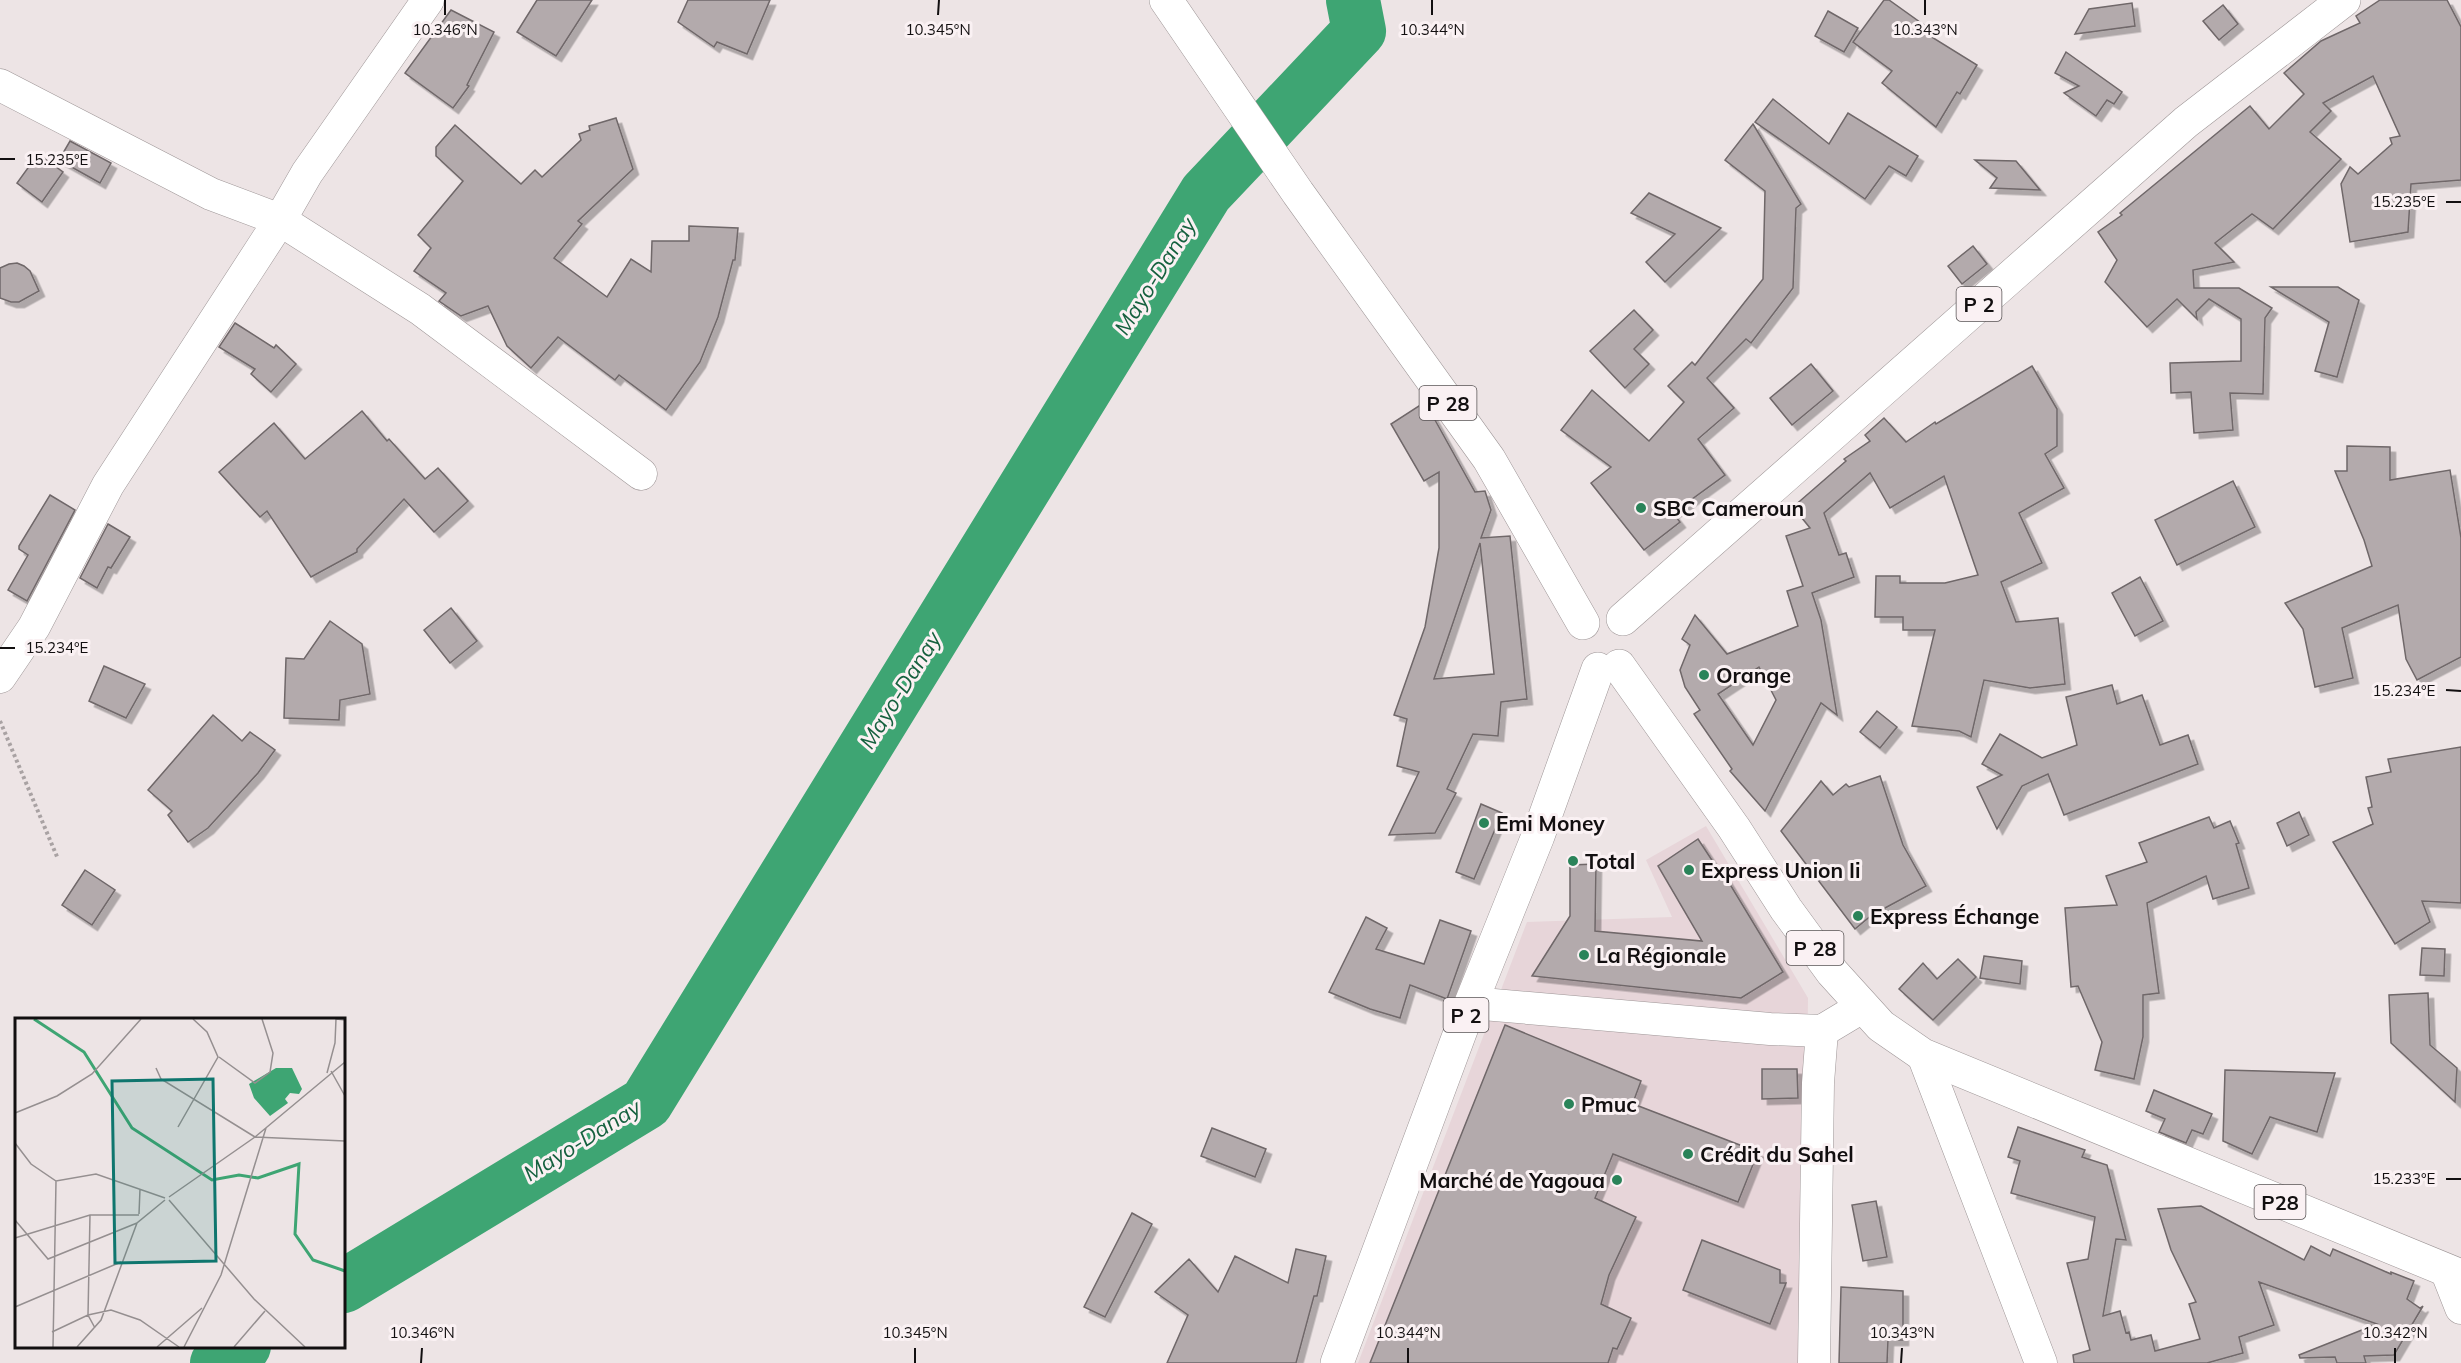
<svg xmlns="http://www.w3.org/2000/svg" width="2461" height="1363" font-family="Mulish,sans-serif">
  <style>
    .built { fill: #e7d5d9 }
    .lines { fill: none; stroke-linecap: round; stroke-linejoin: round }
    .river { stroke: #3ea573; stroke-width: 54 }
    .building { fill: #b3aaac; stroke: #6f6769; stroke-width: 1.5; fill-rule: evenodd; filter: url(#shadow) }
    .minor-casing { stroke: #9e9697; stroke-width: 33 }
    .major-casing { stroke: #9e9697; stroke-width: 34 }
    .path { stroke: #a9a2a3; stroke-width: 4; stroke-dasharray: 3 3; stroke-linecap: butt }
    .minor { stroke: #fff; stroke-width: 32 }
    .major { stroke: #fff; stroke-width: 33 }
    .ticks { fill: none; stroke: #120f10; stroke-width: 2 }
    .poi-dot { fill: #2a8359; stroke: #faf1f3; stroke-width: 2 }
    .labels { text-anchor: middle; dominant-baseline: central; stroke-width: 6; stroke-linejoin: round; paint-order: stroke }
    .shield { fill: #faf1f3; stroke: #585354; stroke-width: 1.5 }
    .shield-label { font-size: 20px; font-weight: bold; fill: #120f10 }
    .poi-label { font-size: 21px; font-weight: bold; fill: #120f10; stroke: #faf1f3; text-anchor: start }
    .water-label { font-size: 22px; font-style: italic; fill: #16613f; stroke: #faf1f3 }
    .inset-river { fill: none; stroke: #3ea573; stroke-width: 3 }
    .inset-road { fill: none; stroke: #958f90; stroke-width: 1.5 }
    .view { fill: #0f766e; fill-opacity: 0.15; stroke: #0f766e; stroke-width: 3 }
    .inset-edge { fill: none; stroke: #120f10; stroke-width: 3 }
    .ticks-label { font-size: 15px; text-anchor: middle; fill: #120f10; stroke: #faf1f3; stroke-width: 6; stroke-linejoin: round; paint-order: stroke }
  </style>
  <defs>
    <filter id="shadow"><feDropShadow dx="5.5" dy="5.5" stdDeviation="0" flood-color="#0004"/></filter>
  </defs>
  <rect width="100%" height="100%" fill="#ede4e5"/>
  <path class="built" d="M 1706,826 L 1808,998 L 1804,1363 L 1358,1363 L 1527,922 L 1672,917 L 1646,860 Z"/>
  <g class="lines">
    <g class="river">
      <path d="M 344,1286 L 646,1103 L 1206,193 L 1359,31 L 1353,0"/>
      <path d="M 217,1363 L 244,1346"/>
    </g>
  </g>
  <g class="building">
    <path d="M 537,0 L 592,0 L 556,56 L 517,32 Z"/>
    <path d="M 688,0 L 770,0 L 747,54 L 717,42 L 714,47 L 678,22 Z"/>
    <path d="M 1884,0 L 1889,0 L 1924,25 L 1930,36 L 1977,65 L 1960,94 L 1957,92 L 1936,127 L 1882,83 L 1892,71 L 1853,42 Z"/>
    <path d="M 2380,0 L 2447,0 L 2461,27 L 2461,180 L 2411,184 L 2408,232 L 2350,242 L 2341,184 L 2350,167 L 2358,174 L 2392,144 L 2390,138 L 2400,136 L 2373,76 L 2323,103 L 2331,111 L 2310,132 L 2341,159 L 2273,229 L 2252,214 L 2215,243 L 2234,262 L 2193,270 L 2194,288 L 2239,288 L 2272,308 L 2265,318 L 2263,394 L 2230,393 L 2233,430 L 2194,433 L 2191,392 L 2171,393 L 2170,363 L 2241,361 L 2241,319 L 2209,299 L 2196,312 L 2197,319 L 2177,299 L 2147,327 L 2105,282 L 2117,260 L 2098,232 L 2122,215 L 2120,213 L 2250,106 L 2269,129 L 2304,94 L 2284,73 L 2321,41 L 2360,23 L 2356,16 Z"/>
    <path d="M 2132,3 L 2135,26 L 2075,34 L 2089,9 Z"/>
    <path d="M 2223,5 L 2238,24 L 2219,40 L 2203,21 Z"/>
    <path d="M 451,10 L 494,32 L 467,85 L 469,86 L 453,108 L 405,73 Z"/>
    <path d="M 1828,11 L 1858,28 L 1844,52 L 1815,36 Z"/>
    <path d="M 2066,52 L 2122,92 L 2114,104 L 2107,100 L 2096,116 L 2064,93 L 2079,86 L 2055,73 Z"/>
    <path d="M 1773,99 L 1829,144 L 1848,113 L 1918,156 L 1906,176 L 1889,166 L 1865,199 L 1755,122 Z"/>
    <path d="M 616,118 L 633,169 L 578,221 L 582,224 L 554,258 L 607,297 L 631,259 L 651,272 L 652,241 L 689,241 L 689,226 L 738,228 L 735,260 L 733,260 L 718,317 L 700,362 L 666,410 L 619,375 L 615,380 L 558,337 L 531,368 L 507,346 L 488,306 L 461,316 L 439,301 L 446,293 L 414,271 L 431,248 L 418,235 L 463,181 L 436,156 L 436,147 L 455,125 L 521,184 L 535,170 L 542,177 L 581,140 L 579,134 L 590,130 L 589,126 Z"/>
    <path d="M 1753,124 L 1801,204 L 1796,208 L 1793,288 L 1751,343 L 1746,339 L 1707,378 L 1734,408 L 1698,439 L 1725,475 L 1673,513 L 1680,522 L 1644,550 L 1591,483 L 1611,467 L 1561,430 L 1592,390 L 1649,441 L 1684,402 L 1668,386 L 1692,362 L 1695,365 L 1763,279 L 1765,191 L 1725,160 Z"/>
    <path d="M 70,141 L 111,163 L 100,183 L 59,160 Z"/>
    <path d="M 38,154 L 63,172 L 42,202 L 17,183 Z"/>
    <path d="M 1975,160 L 2016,161 L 2040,190 L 1990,188 L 1997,178 Z"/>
    <path d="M 1649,193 L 1721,228 L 1665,282 L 1646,262 L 1675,234 L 1631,213 Z"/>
    <path d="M 1973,246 L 1987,264 L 1962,284 L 1948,266 Z"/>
    <path d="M 17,263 L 24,266 L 30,271 L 39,291 L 19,302 L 11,302 L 0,298 L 0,268 L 9,264 Z"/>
    <path d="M 2271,287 L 2338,287 L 2359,300 L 2337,377 L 2315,371 L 2329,322 Z"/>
    <path d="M 1634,310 L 1653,330 L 1634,349 L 1649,364 L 1625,388 L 1590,351 Z"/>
    <path d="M 235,323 L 274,348 L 276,345 L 296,364 L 271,392 L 251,374 L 255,369 L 219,347 Z"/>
    <path d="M 1811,364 L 1833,391 L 1792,425 L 1770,398 Z"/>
    <path d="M 2032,366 L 2057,409 L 2057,446 L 2045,454 L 2064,488 L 2019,513 L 2042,563 L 2001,582 L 2016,622 L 2058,618 L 2065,684 L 2030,688 L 1984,680 L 1971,737 L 1959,731 L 1912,726 L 1935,630 L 1903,630 L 1903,617 L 1875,617 L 1876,576 L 1900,576 L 1900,583 L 1945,583 L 1978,575 L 1944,476 L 1890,508 L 1870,473 L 1824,513 L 1839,555 L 1846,553 L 1854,577 L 1812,593 L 1821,620 L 1837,715 L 1821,703 L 1765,811 L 1730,771 L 1732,769 L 1694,714 L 1700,710 L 1685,687 L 1680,670 L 1690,645 L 1682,639 L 1695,615 L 1727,654 L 1798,626 L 1787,591 L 1803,586 L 1786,536 L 1810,528 L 1793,507 L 1846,461 L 1844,459 L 1870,441 L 1865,435 L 1884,418 L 1906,442 L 1935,422 L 1936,424 ZM 1759,667 L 1776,700 L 1753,745 L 1718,694 Z"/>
    <path d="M 1425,402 L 1475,492 L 1485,491 L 1491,510 L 1481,538 L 1510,536 L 1527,699 L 1501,702 L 1498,736 L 1473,734 L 1447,789 L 1456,793 L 1435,833 L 1389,835 L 1419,772 L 1397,766 L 1407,719 L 1394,715 L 1425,627 L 1439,548 L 1439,472 L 1424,481 L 1391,424 ZM 1480,543 L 1494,674 L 1434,679 Z"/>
    <path d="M 362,411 L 387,441 L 389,439 L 425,479 L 438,468 L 468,501 L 434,532 L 404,499 L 357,549 L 357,552 L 311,577 L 267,511 L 260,517 L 219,472 L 274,423 L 305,459 Z"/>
    <path d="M 2347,446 L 2390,447 L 2390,480 L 2450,470 L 2461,538 L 2461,657 L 2417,680 L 2406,659 L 2398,605 L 2342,628 L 2353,678 L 2315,687 L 2303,629 L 2285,603 L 2372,566 L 2364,540 L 2335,471 L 2347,471 Z"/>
    <path d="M 2233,481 L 2255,527 L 2177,565 L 2155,520 Z"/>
    <path d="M 50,495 L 75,510 L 27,601 L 8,590 L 28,555 L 19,549 L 19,546 Z"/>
    <path d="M 108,524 L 130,537 L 111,568 L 108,567 L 97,588 L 80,578 Z"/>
    <path d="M 2140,577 L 2163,621 L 2135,636 L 2112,593 Z"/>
    <path d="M 451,608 L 477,641 L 450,663 L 424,630 Z"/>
    <path d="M 330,621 L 362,644 L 370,694 L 340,700 L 339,720 L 284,718 L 286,658 L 304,659 Z"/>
    <path d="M 104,666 L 145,684 L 126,718 L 89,701 Z"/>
    <path d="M 2112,685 L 2117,704 L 2142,695 L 2160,745 L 2188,735 L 2198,764 L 2064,815 L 2048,774 L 2022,786 L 1997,829 L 1977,787 L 2002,775 L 1982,764 L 2000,734 L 2042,758 L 2077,745 L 2066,697 Z"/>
    <path d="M 1877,711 L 1897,727 L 1880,748 L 1860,732 Z"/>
    <path d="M 213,715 L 242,741 L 250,732 L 275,750 L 258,773 L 208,828 L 188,842 L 168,815 L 172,811 L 148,790 Z"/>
    <path d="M 2461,747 L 2461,903 L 2422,901 L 2430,922 L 2395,944 L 2333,842 L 2373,824 L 2368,808 L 2372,807 L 2366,777 L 2391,772 L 2388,759 Z"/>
    <path d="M 1880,776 L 1903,845 L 1926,886 L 1872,915 L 1855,929 L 1781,831 L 1821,781 L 1833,795 L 1846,784 L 1849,787 Z"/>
    <path d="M 1481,804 L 1502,813 L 1474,879 L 1456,872 Z"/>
    <path d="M 2299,812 L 2309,835 L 2287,846 L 2277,823 Z"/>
    <path d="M 2209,817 L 2214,828 L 2230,821 L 2239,843 L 2236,844 L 2249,888 L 2213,899 L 2206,876 L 2147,903 L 2159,993 L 2143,995 L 2143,1037 L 2134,1079 L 2095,1070 L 2102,1042 L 2078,986 L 2071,987 L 2065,908 L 2117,905 L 2106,876 L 2147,862 L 2139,843 Z"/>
    <path d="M 1698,839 L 1723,877 L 1725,876 L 1783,972 L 1741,998 L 1532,976 L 1570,916 L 1570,865 L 1596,864 L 1595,931 L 1702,941 L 1658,866 Z"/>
    <path d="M 85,870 L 115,890 L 92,925 L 62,905 Z"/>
    <path d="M 1366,917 L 1387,928 L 1376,949 L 1424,964 L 1440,920 L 1471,931 L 1447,999 L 1410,985 L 1400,1018 L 1370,1009 L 1329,992 Z"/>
    <path d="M 2422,948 L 2445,949 L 2444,976 L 2420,975 Z"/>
    <path d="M 1984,956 L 2022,961 L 2020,984 L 1980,978 Z"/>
    <path d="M 1958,959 L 1976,977 L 1933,1020 L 1899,989 L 1923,963 L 1937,979 Z"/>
    <path d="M 2428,993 L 2430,1045 L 2457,1068 L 2455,1102 L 2391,1043 L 2389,995 Z"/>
    <path d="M 1505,1025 L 1641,1081 L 1634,1100 L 1623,1100 L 1758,1152 L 1738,1202 L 1613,1154 L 1595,1198 L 1636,1217 L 1609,1275 L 1601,1304 L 1631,1318 L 1617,1349 L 1613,1348 L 1608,1363 L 1370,1363 Z"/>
    <path d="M 1762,1069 L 1797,1069 L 1798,1098 L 1762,1099 Z"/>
    <path d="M 2225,1070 L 2335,1073 L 2317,1132 L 2270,1117 L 2252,1154 L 2223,1141 Z"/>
    <path d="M 2154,1090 L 2212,1114 L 2203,1134 L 2192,1130 L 2186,1143 L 2159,1132 L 2165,1119 L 2146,1111 Z"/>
    <path d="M 2018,1127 L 2085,1150 L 2082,1157 L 2107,1165 L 2126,1240 L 2116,1239 L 2103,1316 L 2120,1311 L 2126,1333 L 2129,1332 L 2131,1340 L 2151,1335 L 2155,1351 L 2200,1339 L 2189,1304 L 2196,1302 L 2171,1250 L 2158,1209 L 2201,1206 L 2304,1260 L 2311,1246 L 2330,1256 L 2333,1249 L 2391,1274 L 2391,1272 L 2414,1281 L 2407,1299 L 2420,1308 L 2423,1306 L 2394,1355 L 2364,1356 L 2366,1363 L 2337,1363 L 2335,1357 L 2300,1358 L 2299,1355 L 2377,1324 L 2259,1282 L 2274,1325 L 2239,1337 L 2243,1353 L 2207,1363 L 2074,1363 L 2073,1355 L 2090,1350 L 2067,1263 L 2088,1259 L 2095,1217 L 2011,1193 L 2020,1161 L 2008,1157 Z"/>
    <path d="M 1212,1128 L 1266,1149 L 1255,1177 L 1201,1156 Z"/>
    <path d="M 1876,1201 L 1887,1257 L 1863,1261 L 1852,1205 Z"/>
    <path d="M 1132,1213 L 1152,1224 L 1105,1317 L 1084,1307 Z"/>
    <path d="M 1702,1240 L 1780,1270 L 1780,1283 L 1786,1283 L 1770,1324 L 1683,1290 Z"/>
    <path d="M 1296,1249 L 1326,1256 L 1317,1296 L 1314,1296 L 1296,1363 L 1167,1363 L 1188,1315 L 1155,1292 L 1189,1259 L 1218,1292 L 1235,1256 L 1288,1283 Z"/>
    <path d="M 1841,1287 L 1903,1291 L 1903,1340 L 1888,1340 L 1887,1363 L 1839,1363 Z"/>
  </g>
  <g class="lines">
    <g class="minor-casing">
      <g id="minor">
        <path d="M 0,85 L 211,194 L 280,220 L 420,309 L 641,474"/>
        <path d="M 0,677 L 34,627 L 108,485 L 280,220 L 307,173 L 428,0"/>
        <path d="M 1471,1003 L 1770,1029 L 1822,1031 L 1862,1007"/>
        <path d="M 1923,1055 L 2041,1363"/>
        <path d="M 2446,1270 L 2461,1308"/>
        <path d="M 1814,1363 L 1818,1083 L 1822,1031"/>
      </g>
    </g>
    <g class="major-casing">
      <g id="major">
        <path d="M 1166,0 L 1298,193 L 1489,459 L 1583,623"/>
        <path d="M 1623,619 L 2186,122 L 2344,0"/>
        <path d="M 1619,666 L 1734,828 L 1786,909 L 1832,972 L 1881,1026 L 1923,1055 L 2461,1276"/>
        <path d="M 1337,1363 L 1471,1003 L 1538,836 L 1598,669"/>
      </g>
    </g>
    <path class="path" d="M 0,721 L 58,859"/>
    <use href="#minor" class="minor"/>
    <use href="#major" class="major"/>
  </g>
  <path class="ticks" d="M 445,15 L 445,0M 938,15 L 939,0M 1432,15 L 1432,0M 1925,15 L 1925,0M 0,159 L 15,159M 2446,202 L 2461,202M 0,648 L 15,648M 2446,690 L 2461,691M 2446,1179 L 2461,1179M 421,1363 L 422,1348M 915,1363 L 915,1348M 1408,1363 L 1408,1348M 1901,1363 L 1902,1348M 2395,1363 L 2395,1348"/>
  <g class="poi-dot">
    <circle cx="1641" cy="508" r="6"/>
    <circle cx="1704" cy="675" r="6"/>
    <circle cx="1484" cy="823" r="6"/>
    <circle cx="1573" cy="861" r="6"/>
    <circle cx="1689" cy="870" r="6"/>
    <circle cx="1858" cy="916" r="6"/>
    <circle cx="1584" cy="955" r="6"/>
    <circle cx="1569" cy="1104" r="6"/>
    <circle cx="1688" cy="1154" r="6"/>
    <circle cx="1617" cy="1180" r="6"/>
  </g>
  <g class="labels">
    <g class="shield">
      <rect x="1956.5" y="287" width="45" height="34" rx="4.5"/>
      <rect x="1419.5" y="386" width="57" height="34" rx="4.5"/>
      <rect x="1786.5" y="931" width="57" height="34" rx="4.5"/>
      <rect x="1443.5" y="998" width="45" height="34" rx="4.5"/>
      <rect x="2254.5" y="1185" width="51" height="34" rx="4.5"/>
    </g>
    <g class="shield-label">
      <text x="1979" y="304">P 2</text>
      <text x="1448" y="403">P 28</text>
      <text x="1815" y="948">P 28</text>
      <text x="1466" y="1015">P 2</text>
      <text x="2280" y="1202">P28</text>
    </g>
    <g class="poi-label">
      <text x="1653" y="508">SBC Cameroun</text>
      <text x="1716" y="675">Orange</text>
      <text x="1496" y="823">Emi Money</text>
      <text x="1585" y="861">Total</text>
      <text x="1701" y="870">Express Union Ii</text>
      <text x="1870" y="916">Express Échange</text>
      <text x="1596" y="955">La Régionale</text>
      <text x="1581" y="1104">Pmuc</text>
      <text x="1700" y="1154">Crédit du Sahel</text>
      <text x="1605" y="1180" text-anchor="end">Marché de Yagoua</text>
    </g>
    <g class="water-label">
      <text transform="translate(1155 276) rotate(-58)">Mayo-Danay</text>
      <text transform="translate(900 690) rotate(-58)">Mayo-Danay</text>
      <text transform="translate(582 1140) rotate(-32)">Mayo-Danay</text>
    </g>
  </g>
  <g transform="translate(15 1018)">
    <rect width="330" height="330" fill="#ede4e5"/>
    <path d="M 261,50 L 277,50 L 287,71 L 284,76 L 275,75 L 270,81 L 273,85 L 255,98 L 239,80 L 234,66 Z" fill="#3ea573"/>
    <path class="inset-river" d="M 19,1 L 69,34 L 117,110 L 197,162 L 224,157 L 243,160 L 284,146 L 280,216 L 298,242 L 330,253"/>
    <path class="inset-road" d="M 204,39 L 240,65 L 255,54 L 258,35 L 247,1M 141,50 L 146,61 L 240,119M 316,53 L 330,78M 312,55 L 320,25 L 321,1 L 330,2M 0,95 L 42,78 L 77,56 L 126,1M 163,109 L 203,39 L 192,14 L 178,1M 240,119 L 330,123M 0,125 L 16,146 L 41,163 L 81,156 L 150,180M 154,179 L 240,119 L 330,44M 154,182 L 239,281 L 290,329M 124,196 L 125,171M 75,197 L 73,297 L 80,310M 0,202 L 33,241 L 122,205M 0,220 L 75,197 L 124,197M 0,289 L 106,244M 37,314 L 73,297 L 96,292 L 125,302 L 164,329M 38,329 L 41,163M 62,329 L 86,302 L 122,205 L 150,182M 142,329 L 187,290M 169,329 L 206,257 L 251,110M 219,329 L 250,293"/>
    <path class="view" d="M 198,61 L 201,243 L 100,245 L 97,63 Z"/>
    <rect width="330" height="330" class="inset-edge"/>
  </g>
  <g class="ticks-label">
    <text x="445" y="35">10.346°N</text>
    <text x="938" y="35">10.345°N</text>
    <text x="1432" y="35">10.344°N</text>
    <text x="1925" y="35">10.343°N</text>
    <text x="57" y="165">15.235°E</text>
    <text x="2404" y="207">15.235°E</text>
    <text x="57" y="653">15.234°E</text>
    <text x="2404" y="696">15.234°E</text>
    <text x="2404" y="1184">15.233°E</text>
    <text x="422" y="1338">10.346°N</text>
    <text x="915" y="1338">10.345°N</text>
    <text x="1408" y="1338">10.344°N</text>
    <text x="1902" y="1338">10.343°N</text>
    <text x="2395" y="1338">10.342°N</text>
  </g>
</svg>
